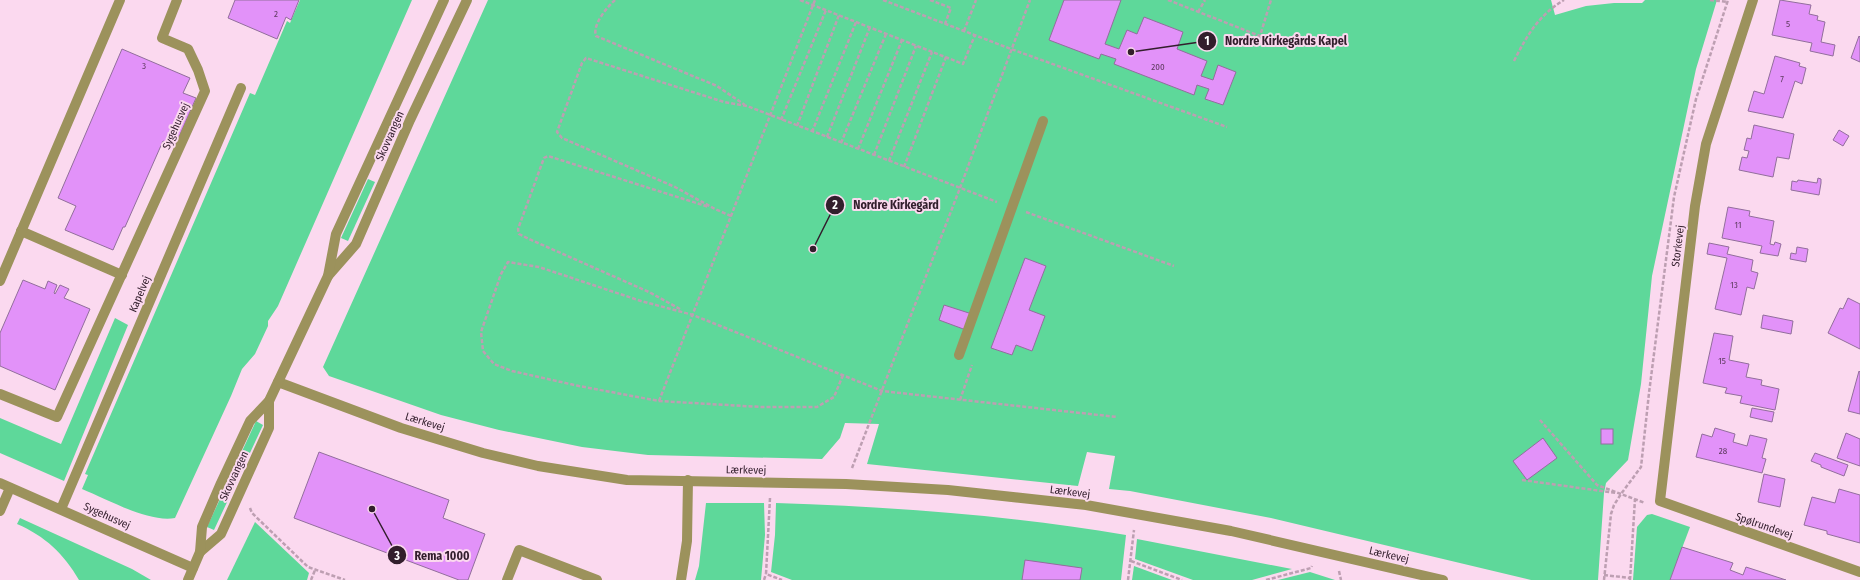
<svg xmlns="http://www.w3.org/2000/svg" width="1860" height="580" font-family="'Fira Sans Condensed',sans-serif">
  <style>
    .green { fill: #5ed89a }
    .building { fill: #e292f9; stroke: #926e9c }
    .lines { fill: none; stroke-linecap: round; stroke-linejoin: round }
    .path { stroke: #bd9fb2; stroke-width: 2.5; stroke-dasharray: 4 2; stroke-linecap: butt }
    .service { stroke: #9c925c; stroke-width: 10 }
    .minor { stroke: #9c925c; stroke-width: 10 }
    .tertiary { stroke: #9c925c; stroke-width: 10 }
    .labels { text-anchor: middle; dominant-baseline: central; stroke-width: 4; stroke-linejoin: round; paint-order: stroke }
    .number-label { font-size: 9px; fill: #5e3b5f }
    .street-label { font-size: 11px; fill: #321e2c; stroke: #fbd9ef }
    .leader { fill: none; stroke: #321e2c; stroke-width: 1.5 }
    .callout-dot { fill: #321e2c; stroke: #fbd9ef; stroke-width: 1.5 }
    .mark-label { font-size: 12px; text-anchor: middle; font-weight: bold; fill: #fff }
    .callout-label { font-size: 12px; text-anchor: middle; font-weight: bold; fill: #321e2c; stroke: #fbd9ef; stroke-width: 4; stroke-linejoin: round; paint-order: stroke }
  </style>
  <rect width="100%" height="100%" fill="#fbd9ef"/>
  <g class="green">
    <path d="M 300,0 L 412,0 L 278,306 L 268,321 L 268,326 L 255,354 L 242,369 L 231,396 L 175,518 C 149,523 107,499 82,489 L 88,475 L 85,474 L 250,93 L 255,95 L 287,21 L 290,23 Z"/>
    <path d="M 488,0 L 1551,0 L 1555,15 L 1586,6 L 1614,3 L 1642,3 L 1645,0 L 1717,0 L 1696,69 L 1652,276 L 1641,384 L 1628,460 L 1606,483 L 1604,493 L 1598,580 L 1531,580 L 1271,518 L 1130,491 L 1109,489 L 1115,456 L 1087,452 L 1078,486 L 867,464 L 879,424 L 845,423 L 840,438 L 822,459 L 648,455 L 582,447 L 499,430 L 441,415 L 329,376 L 323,367 Z"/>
    <path d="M 368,179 L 375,182 L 348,241 L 341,238 Z"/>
    <path d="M 115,318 L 128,325 L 64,481 L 0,453 L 0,418 L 61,444 Z"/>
    <path d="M 256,421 L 263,425 L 214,530 L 207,527 Z"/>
    <path d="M 706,503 L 764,503 L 765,535 L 761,580 L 695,580 L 699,566 Z"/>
    <path d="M 776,503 C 893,507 1010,515 1126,535 L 1121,580 L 792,580 L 771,572 L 775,535 Z"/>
    <path d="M 1652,514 L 1690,527 L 1670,580 L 1633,580 L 1637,527 L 1647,515 Z"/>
    <path d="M 20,518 L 132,569 L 151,580 L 79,580 C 64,554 45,536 17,524 Z"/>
    <path d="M 255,522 L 309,573 L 307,580 L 227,580 Z"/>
    <path d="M 1137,539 L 1292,569 L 1252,580 L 1193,580 L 1135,559 Z"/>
    <path d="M 1134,566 L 1172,580 L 1132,580 Z"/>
    <path d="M 1310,572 L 1335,580 L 1278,580 Z"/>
  </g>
  <g class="building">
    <path d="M 235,0 L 299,0 L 291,20 L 286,17 L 277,39 L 228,18 Z"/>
    <path d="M 1064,0 L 1121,0 L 1105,44 L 1119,49 L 1127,30 L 1137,34 L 1144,17 L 1183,32 L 1177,49 L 1207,61 L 1201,76 L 1213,80 L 1218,65 L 1236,72 L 1223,105 L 1205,99 L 1209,89 L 1197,85 L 1194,95 L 1114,64 L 1116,59 L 1101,54 L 1099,59 L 1049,40 Z"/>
    <path d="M 1780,0 L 1811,5 L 1809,14 L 1818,16 L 1817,20 L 1825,22 L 1821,42 L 1835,45 L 1833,56 L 1810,51 L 1812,43 L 1772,35 Z"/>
    <path d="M 1859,36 L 1860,37 L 1860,62 L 1851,58 Z"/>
    <path d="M 122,49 L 190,78 L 183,93 L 196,98 L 175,146 L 163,141 L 125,227 L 123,227 L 113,250 L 65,230 L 76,206 L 58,198 Z"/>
    <path d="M 1775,56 L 1800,63 L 1799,66 L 1806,68 L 1802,84 L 1795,81 L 1783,118 L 1748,111 L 1754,91 L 1764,94 Z"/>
    <path d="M 1754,125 L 1794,134 L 1789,159 L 1777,157 L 1773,177 L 1739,170 L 1742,157 L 1747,158 L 1749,151 L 1744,150 L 1747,138 L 1751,139 Z"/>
    <path d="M 1839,130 L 1849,136 L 1843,146 L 1833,140 Z"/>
    <path d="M 1818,178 L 1821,179 L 1821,183 L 1819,195 L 1791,190 L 1792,181 L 1797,182 L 1798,180 L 1817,183 Z"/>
    <path d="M 1728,207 L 1750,211 L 1749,216 L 1774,221 L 1770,244 L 1774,245 L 1775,242 L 1781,244 L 1778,256 L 1760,253 L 1762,246 L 1722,238 Z"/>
    <path d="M 1709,243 L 1729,247 L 1727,254 L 1753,260 L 1751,271 L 1758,273 L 1754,289 L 1747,287 L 1741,315 L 1715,309 L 1727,258 L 1707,254 Z"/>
    <path d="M 1797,247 L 1808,249 L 1806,262 L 1790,259 L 1791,253 L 1796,254 Z"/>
    <path d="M 1025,258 L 1046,266 L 1029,310 L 1045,316 L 1032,351 L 1016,345 L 1012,355 L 991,348 Z"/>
    <path d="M 23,280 L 45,289 L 48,281 L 57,285 L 54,293 L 55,294 L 60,285 L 69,289 L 64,298 L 90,309 L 55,390 L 0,366 L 0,333 Z"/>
    <path d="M 1848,298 L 1860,304 L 1860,349 L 1828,333 L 1840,308 L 1843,309 Z"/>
    <path d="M 944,305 L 972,314 L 966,330 L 939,320 Z"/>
    <path d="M 1763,315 L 1793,321 L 1791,334 L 1761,328 Z"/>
    <path d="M 1714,333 L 1733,336 L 1729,360 L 1749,364 L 1746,377 L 1762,380 L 1761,385 L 1779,389 L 1775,410 L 1740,403 L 1742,396 L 1725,393 L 1727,388 L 1703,383 Z"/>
    <path d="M 1859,371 L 1860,372 L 1860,414 L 1848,411 Z"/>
    <path d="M 1752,408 L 1774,412 L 1772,422 L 1750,417 Z"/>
    <path d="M 1715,428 L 1735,434 L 1733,442 L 1747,446 L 1750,435 L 1767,439 L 1762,458 L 1766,459 L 1762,473 L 1696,457 L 1702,434 L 1712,437 Z"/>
    <rect x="1601" y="429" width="12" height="15"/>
    <path d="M 1846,433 L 1860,439 L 1860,466 L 1837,458 Z"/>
    <path d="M 1543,438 L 1557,458 L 1527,480 L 1513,461 Z"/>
    <path d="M 319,452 L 449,500 L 443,518 L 485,534 L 468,580 L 459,580 L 294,518 Z"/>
    <path d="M 1815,453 L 1848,465 L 1844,476 L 1821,467 L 1821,465 L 1811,461 Z"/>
    <path d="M 1764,474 L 1785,479 L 1780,507 L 1758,502 Z"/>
    <path d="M 1839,489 L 1860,495 L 1860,543 L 1827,534 L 1827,531 L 1804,525 L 1812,497 L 1835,503 Z"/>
    <path d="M 1682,547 L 1733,563 L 1730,570 L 1743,575 L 1746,567 L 1786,580 L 1670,580 Z"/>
    <path d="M 1025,560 L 1082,568 L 1080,580 L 1022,580 Z"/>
  </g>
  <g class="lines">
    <g class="path">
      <path d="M 615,0 C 607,7 592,25 596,36 L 717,86 L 745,105"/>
      <path d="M 800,0 L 963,64 L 975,35"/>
      <path d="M 883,0 L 1011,49 L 1227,127"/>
      <path d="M 930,0 L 951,8 L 945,24"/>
      <path d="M 1168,0 L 1260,36 L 1271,0"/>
      <path d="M 1710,0 L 1728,2"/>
      <path d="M 1198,12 L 1205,0"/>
      <path d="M 964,31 L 976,0"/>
      <path d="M 1514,61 C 1527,35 1539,15 1564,0"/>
      <path d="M 781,120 L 826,10"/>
      <path d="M 797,126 L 839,15"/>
      <path d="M 812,132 L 856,22"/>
      <path d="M 827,137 L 870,27"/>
      <path d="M 841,143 L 886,34"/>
      <path d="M 858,149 L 902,40"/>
      <path d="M 874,155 L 916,46"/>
      <path d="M 889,161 L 932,52"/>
      <path d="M 904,167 L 946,57"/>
      <path d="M 1026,212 L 1174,266"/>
      <path d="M 731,216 L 715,209 L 675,187 L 562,138 L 557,132 L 582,63 L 586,58 L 724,102 L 747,106 L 997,202"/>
      <path d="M 680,309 L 649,292 L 529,239 L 519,234 L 518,229 L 544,158 L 548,156 L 709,207"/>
      <path d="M 843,375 L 834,397 L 817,407 L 761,407 L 659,401 L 579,386 L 512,371 L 494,364 L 483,351 L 481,332 L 501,274 L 508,262 L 539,267 L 641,301 L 693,315 L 882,391 L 1117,417"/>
      <path d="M 960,400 L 972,365"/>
      <path d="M 659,401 L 815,0"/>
      <path d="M 1540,420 L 1597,485 L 1645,503"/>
      <path d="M 852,468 L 960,188 L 1030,0"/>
      <path d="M 1522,480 L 1616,493"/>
      <path d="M 770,498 L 766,574 L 782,580"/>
      <path d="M 250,508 L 252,513 L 308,567 L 345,580"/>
      <path d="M 1131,561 L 1182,580"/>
      <path d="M 1339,571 L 1341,580"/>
      <path d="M 1604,575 L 1630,578"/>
      <path d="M 311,580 L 315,570"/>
      <path d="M 764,580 L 766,574"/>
      <path d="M 1128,580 L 1134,530"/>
      <path d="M 1266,580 L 1311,568 L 1312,566"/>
      <path d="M 1604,580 L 1611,514 L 1614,505 L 1621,494 L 1641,467 L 1649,393 L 1674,197 L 1696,99 L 1728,0"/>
      <path d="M 1630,580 L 1635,499"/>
    </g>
    <g class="service">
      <path d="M 21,231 L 122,275"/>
      <path d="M 0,281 L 120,0"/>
      <path d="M 959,355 L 1043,121"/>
      <path d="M 0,394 L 57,417 L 205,91 L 198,70 L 188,49 L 162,38 L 177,0"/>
      <path d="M 0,483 L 193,568"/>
      <path d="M 61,509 L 241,88"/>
      <path d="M 0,511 L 10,488"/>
      <path d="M 507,580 L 519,550 L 597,580"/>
      <path d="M 681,580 L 687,541 L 688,480"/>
    </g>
    <path class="minor" d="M 1753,0 L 1706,144 L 1695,206 L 1660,501 L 1860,572"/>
    <g class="tertiary">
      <path d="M 328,276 L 356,244 L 410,120 L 467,0"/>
      <path d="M 278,382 L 401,428 L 483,453 L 538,466 L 627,480 L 846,484 L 948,490 L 1086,505 L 1231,531 L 1443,580"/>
      <path d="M 200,552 L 221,534 L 269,428 L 269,401"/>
      <path d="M 188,580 L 200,552 L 202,527 L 221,483 L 250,421 L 269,401 L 328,276 L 336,234 L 444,0"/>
    </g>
  </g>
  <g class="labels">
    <g class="number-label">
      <text x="276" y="14">2</text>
      <text x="1788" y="24">5</text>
      <text x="144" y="66">3</text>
      <text x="1158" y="67">200</text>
      <text x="1782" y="79">7</text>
      <text x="1738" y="225">11</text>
      <text x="1734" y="285">13</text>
      <text x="1722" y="361">15</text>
      <text x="1723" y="451">28</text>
    </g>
    <g class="street-label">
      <text transform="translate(176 126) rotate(-66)">Sygehusvej</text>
      <text transform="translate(390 136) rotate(-66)">Skovvangen</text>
      <text transform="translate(1678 246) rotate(-83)">Storkevej</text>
      <text transform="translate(140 294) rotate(-67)">Kapelvej</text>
      <text transform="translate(425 422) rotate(17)">Lærkevej</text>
      <text transform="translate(746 470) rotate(1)">Lærkevej</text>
      <text transform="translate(234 476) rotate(-65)">Skovvangen</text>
      <text transform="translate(1070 492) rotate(7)">Lærkevej</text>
      <text transform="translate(107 516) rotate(24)">Sygehusvej</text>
      <text transform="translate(1764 526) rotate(19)">Spølrundevej</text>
      <text transform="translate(1389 555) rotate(13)">Lærkevej</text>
    </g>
  </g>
  <path class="leader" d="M1131 52L1207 41M813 249L835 205M372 509L397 555"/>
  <g class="callout-dot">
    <circle cx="1131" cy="52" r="4"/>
    <circle cx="813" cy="249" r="4"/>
    <circle cx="372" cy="509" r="4"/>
    <circle cx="1207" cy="41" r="10"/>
    <circle cx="835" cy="205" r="10"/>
    <circle cx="397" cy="555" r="10"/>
  </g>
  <g class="mark-label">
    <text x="1207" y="45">1</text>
    <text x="835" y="209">2</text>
    <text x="397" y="560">3</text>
  </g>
  <g class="callout-label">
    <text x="1286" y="45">Nordre Kirkegårds Kapel</text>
    <text x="896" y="209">Nordre Kirkegård</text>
    <text x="442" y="560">Rema 1000</text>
  </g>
</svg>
